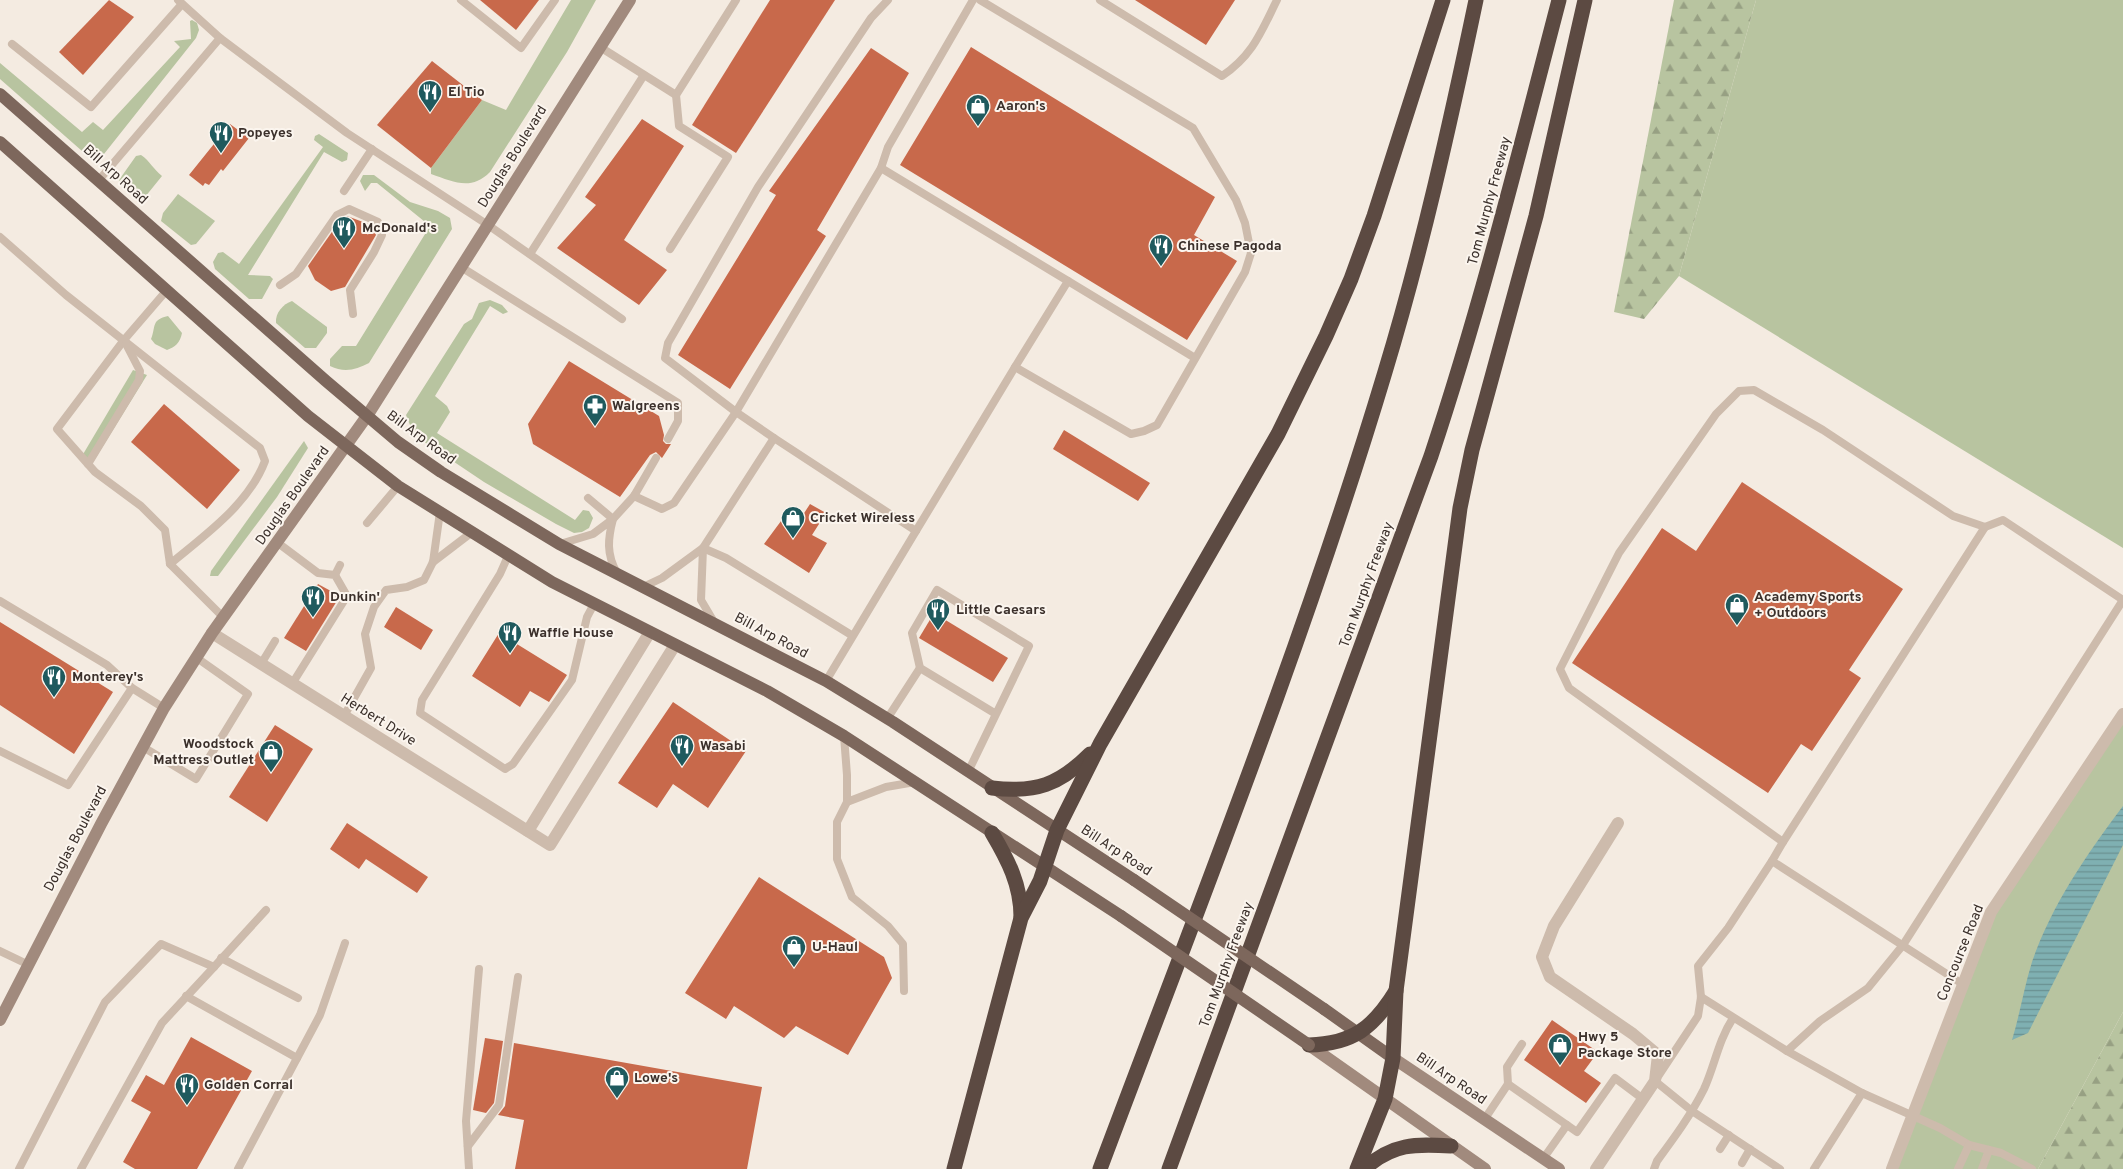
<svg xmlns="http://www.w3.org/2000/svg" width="2123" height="1169" font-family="Overpass,sans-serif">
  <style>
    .green { fill: #b8c4a0 }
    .forest { fill: url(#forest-firs) }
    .water { fill: url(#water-rules) }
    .building { fill: #c8694b }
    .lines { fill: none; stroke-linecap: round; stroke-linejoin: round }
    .service { stroke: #cdbbac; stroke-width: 8 }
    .minor { stroke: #cdbbac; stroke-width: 12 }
    .secondary { stroke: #a18a7d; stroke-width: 12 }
    .primary { stroke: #7d675c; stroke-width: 12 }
    .motorway { stroke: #5c4a42; stroke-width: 15 }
    .primary-bridge { stroke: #7d675c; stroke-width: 12 }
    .labels { text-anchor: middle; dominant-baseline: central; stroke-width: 4; stroke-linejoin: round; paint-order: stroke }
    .poi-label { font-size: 14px; font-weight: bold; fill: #3b302b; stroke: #fbf5ee; text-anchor: start }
    .street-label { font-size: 14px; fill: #3b302b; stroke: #fbf5ee }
  </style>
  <defs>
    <pattern id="forest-firs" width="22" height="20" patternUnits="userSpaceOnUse" patternTransform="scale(1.25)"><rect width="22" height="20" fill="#b8c4a0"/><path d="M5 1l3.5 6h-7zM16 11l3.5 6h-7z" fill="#97a083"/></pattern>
    <pattern id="water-rules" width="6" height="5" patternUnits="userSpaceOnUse" patternTransform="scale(1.25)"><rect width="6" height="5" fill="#7fb0b2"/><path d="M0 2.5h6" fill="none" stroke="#699091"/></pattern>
  </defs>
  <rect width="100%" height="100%" fill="#f4ebe1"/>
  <g class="green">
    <path d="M 571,0 L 596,0 L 567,52 L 490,172 C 471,191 454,182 431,174 L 431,168 L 482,100 L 506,110 Z"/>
    <path d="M 1756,0 L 2123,0 L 2123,548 L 1679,276 Z"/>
    <path d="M 192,20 L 197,23 L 199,30 L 196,38 L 100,159 L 95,161 L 90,158 L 0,79 L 0,63 L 82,132 L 93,122 L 103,130 L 180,47 L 174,41 L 191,39 L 190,21 Z"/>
    <path d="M 319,134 L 348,153 L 347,160 L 342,162 L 324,152 L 248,275 L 270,276 L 273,279 L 262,299 L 249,299 L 215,269 L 213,262 L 218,253 L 223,252 L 239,264 L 323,147 L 314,140 L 315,136 Z"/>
    <path d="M 141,155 C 150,161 153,169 162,176 L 145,197 L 139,198 L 123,186 L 119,180 L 136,156 Z"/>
    <path d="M 363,175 L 374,175 L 410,202 L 438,211 L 450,218 L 452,229 L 369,363 C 356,370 344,373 330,366 L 330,359 L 342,346 L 356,346 L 430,226 L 377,183 L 371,183 L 365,191 L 360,181 Z"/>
    <path d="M 178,194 L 215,221 L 196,244 L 191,245 L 161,221 L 163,213 Z"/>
    <path d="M 490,300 L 502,305 L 508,312 L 503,314 L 490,306 L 435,396 L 447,406 L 450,412 L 437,433 L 575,520 L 583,510 L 589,511 L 593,518 L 589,528 L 582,532 L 574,533 L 556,524 L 484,482 L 414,435 L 406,415 L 464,324 L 472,319 L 479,303 Z"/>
    <path d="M 292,301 L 327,327 L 327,333 L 316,348 L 305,348 L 276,323 C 275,313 283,304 292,301 Z"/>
    <path d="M 168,316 L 182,333 C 180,343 175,347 167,350 L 155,344 L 151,339 C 156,326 151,320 168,316 Z"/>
    <path d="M 133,370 L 147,375 L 93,462 L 82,456 Z"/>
    <path d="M 304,441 L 308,448 L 277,497 L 218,576 L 210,576 L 211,571 Z"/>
    <path d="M 2123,714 L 2123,1012 L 2038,1169 L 1892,1169 L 1991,912 Z"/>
  </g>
  <g class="forest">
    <path d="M 1674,0 L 1756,0 L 1679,276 L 1644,319 L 1614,312 Z"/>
    <path d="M 2123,1012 L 2123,1169 L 2038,1169 Z"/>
  </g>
  <path class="water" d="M 2123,806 L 2123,845 L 2028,1033 L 2012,1040 C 2020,1014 2024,987 2032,962 C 2052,904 2087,854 2123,806 Z"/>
  <g class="building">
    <path d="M 109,0 L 134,17 L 83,75 L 59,52 Z"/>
    <path d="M 480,0 L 539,0 L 516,30 Z"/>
    <path d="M 770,0 L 835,0 L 736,153 L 692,125 Z"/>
    <path d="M 1135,0 L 1235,0 L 1206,45 Z"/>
    <path d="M 971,47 L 1215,197 L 1194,235 L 1237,261 L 1187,340 L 900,165 Z"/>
    <path d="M 871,48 L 909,73 L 817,230 L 826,236 L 730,389 L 678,355 L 776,195 L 769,191 Z"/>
    <path d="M 432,61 L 482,100 L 431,168 L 377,125 Z"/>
    <path d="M 642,119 L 684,146 L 624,240 L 667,270 L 639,305 L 557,248 L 596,205 L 585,197 Z"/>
    <path d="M 230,124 L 249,138 L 223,171 L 221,169 L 209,185 L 205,183 L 203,186 L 189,175 Z"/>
    <path d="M 347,216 L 371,225 L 376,235 L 345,287 L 331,291 L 315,280 L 308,266 L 341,219 Z"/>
    <path d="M 569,361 L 659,416 L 664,435 L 663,441 L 666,444 L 671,444 L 662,458 L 656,452 L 650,455 L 620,497 L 533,444 L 528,424 Z"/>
    <path d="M 164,404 L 240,470 L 207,509 L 131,442 Z"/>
    <path d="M 1064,430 L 1150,483 L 1138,501 L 1053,449 Z"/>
    <path d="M 1742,482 L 1903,589 L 1849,670 L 1861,678 L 1812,751 L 1801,744 L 1768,793 L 1572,663 L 1662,528 L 1696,551 Z"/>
    <path d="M 810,504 L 826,513 L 812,535 L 827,543 L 809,573 L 764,544 L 784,517 L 797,524 Z"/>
    <path d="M 318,584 L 340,596 L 306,651 L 284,638 Z"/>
    <path d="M 396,607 L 433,630 L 421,650 L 384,627 Z"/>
    <path d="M 934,613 L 1008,658 L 993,682 L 919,638 Z"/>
    <path d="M 0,622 L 113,692 L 74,754 L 0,705 Z"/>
    <path d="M 499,633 L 567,675 L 549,702 L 530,691 L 520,707 L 472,676 Z"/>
    <path d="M 673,702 L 746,751 L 708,808 L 673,784 L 657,808 L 618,783 Z"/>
    <path d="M 275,725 L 313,749 L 267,822 L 229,797 Z"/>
    <path d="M 347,823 L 428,877 L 417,893 L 366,859 L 359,869 L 330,849 Z"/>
    <path d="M 759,877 L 884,957 L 892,978 L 848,1055 L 796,1026 L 784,1038 L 734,1006 L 726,1019 L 685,993 Z"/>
    <path d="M 1552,1020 L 1598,1052 L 1584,1071 L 1601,1083 L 1586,1103 L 1524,1060 Z"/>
    <path d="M 191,1037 L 252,1071 L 197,1169 L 135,1169 L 123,1162 L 151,1112 L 131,1101 L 146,1075 L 164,1085 Z"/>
    <path d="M 485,1038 L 503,1041 L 494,1103 L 486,1113 L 473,1110 Z"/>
    <path d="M 514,1043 L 762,1087 L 747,1169 L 515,1169 L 524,1120 L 498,1115 L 505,1106 Z"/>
  </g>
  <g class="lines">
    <g class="service">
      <path d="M 178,0 L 220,38 L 347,133 L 488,225 L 622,319"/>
      <path d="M 461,0 L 521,48 L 555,0"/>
      <path d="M 888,0 L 871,18 L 758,187 L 668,343 L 665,358 L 736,412 L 881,168 L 888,147 L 973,0"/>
      <path d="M 1100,0 L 1222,76 C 1253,55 1261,32 1277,0"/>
      <path d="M 12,44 L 91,107 L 182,4"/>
      <path d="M 600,47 L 676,95 L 736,0"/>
      <path d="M 881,168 L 1068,281 L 1015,367"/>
      <path d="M 99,180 L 220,38"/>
      <path d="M 344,191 L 372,149"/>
      <path d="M 0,237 L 66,295 L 260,448 L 265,461 C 249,504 205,535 170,564"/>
      <path d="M 670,249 L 728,157 L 679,126 L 676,95"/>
      <path d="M 530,254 L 644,75"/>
      <path d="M 461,267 L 678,403 L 678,421 L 668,439"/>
      <path d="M 1068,281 L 1195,358"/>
      <path d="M 280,285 L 296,274 L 337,215 L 349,209 L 378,222 L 382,235 L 374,252 L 350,290 L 353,314"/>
      <path d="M 167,290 L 124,340 L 57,429 L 95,472 L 141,506 L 165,530 L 170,564 L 224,618"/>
      <path d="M 88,464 L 139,380 L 140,371 L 126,344"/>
      <path d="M 634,496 L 662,509 L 674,503 L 736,412 L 774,438"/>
      <path d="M 588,498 L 613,519 L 634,496 L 656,458"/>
      <path d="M 367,523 L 398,486"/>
      <path d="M 916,531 L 1015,367 L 1131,434 L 1144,431 L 1157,425 L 1245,272 L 1251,253 L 1245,223 L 1236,200 L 1193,128 L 980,0"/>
      <path d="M 278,543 L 318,573 L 335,575 L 347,596 L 292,684"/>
      <path d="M 560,544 L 593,534 L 613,519 C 608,538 606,554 617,573"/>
      <path d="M 508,556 L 500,574 L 422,700 L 420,713 L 505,769 L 513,764 L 572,680 L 587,617 L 594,604"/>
      <path d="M 433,562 L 471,533"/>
      <path d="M 335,575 L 340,565"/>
      <path d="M 643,587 L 662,578 L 703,548 L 701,600 L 714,622"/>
      <path d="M 0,601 L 107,665 L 132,688 L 164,708"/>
      <path d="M 261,664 L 275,641"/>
      <path d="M 826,681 L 916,531 L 774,438 L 703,548 L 726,558 L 853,636"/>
      <path d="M 344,716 L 371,668 L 365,634 L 374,607 L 386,590 L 407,587 L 424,580 L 433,562 L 440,512"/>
      <path d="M 887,719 L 920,668"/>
      <path d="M 844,736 L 847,775 L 847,802 L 886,787 L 915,782"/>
      <path d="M 143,747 L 196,779 L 248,694 L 197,658"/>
      <path d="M 0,751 L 68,785 L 132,688"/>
      <path d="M 968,772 L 1029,646 L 937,590 L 912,633 L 920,668 L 996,714"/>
      <path d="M 847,802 L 837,822 L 837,859 L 852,897 L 888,926 L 903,944 L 904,991"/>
      <path d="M 1783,842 L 1985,527"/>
      <path d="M 1772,861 L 1728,928 L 1698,966 L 1701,997 L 1698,1016 L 1655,1081 L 1692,1111 L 1780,1169"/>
      <path d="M 0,951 L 27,964"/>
      <path d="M 221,958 L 298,998"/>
      <path d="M 1964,985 L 1772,861 L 1783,842 L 1569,688 L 1560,669 L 1619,553 L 1716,414 L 1739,391 L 1754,390 L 1823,430 L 1953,516 L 1985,527 L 2003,520 L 2123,600"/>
      <path d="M 186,996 L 297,1058"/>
      <path d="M 1701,997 L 1787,1051 L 1820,1021 L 1868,988 L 1903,945 L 2123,600"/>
      <path d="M 1522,1044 L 1507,1067 L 1508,1084 L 1577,1132 L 1615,1078 L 1643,1099"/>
      <path d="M 1787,1051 L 1862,1093 L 1940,1128 L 1969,1145 L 2001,1153 L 2032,1169"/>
      <path d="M 1484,1120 L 1508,1084"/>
      <path d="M 468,1146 L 499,1105 L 518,977"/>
      <path d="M 1720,1149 L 1729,1135"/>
      <path d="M 1543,1159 L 1567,1125"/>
      <path d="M 1742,1163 L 1750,1149"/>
      <path d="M 19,1169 L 105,1002 L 161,944 L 214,967 L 266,910"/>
      <path d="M 81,1169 L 162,1023 L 214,967"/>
      <path d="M 238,1169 L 320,1015 L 345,943"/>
      <path d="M 469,1169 L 466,1121 L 479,969"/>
      <path d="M 1654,1169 L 1657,1161 C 1674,1138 1691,1115 1704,1089 C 1715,1065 1718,1041 1733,1018"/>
      <path d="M 1814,1169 L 1862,1093"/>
      <path d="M 1958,1169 L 1969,1145"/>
      <path d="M 1982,1169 L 1989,1150"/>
    </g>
    <g class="minor">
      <path d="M 212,633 L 550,845 L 675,645"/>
      <path d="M 528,831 L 650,632"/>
      <path d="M 1596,1169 L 1655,1081 L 1658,1055 L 1633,1034 L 1550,977 L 1542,957 L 1554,926 L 1618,823"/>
      <path d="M 1892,1169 L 1991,912 L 2123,714"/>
    </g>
    <g class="secondary">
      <path d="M 0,1020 L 101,824 L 164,708 L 212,633 L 367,416 L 630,0"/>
      <path d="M 1309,1045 L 1485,1169"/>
      <path d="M 1393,1058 L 1559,1169"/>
    </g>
    <g class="primary">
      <path d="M 0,94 L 326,381 L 398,442 L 441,472 L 559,544 L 826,681 L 893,722 L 1134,880"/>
      <path d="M 0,142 L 308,416 L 398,486 L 552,582 L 767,691 L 844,736 L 1121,916"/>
      <path d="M 1324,1009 L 1393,1058"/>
    </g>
    <g class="motorway">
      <path d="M 992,788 C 1036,793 1059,785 1090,754"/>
      <path d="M 992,833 C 1008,860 1021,885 1021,917"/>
      <path d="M 1309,1045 C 1353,1044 1374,1027 1396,991"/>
      <path d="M 954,1169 L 1021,918 L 1040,881 L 1057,830 L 1100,744 L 1278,434 L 1326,336 L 1351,279 L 1374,216 L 1443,0"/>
      <path d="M 1100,1169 C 1199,905 1304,642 1385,372 C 1422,250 1450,124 1476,0"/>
      <path d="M 1169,1169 L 1431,456 C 1481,306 1519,153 1559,0"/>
      <path d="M 1357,1169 L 1385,1099 L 1393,1058 L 1396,991 L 1460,508 L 1472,450 L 1536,216 L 1585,0"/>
      <path d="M 1364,1169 C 1393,1143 1415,1144 1451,1146"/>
    </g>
    <g class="primary-bridge">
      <path d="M 1134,880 L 1324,1009"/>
      <path d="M 1121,916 L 1309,1045"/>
    </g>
  </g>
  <defs>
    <g id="restaurant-pin" transform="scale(1.25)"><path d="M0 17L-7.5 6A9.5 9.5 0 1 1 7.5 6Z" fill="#1f5a5e" stroke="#fbf5ee"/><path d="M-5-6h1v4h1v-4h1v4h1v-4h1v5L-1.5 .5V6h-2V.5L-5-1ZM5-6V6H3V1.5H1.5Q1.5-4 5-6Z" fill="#fff"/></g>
    <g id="shop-pin" transform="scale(1.25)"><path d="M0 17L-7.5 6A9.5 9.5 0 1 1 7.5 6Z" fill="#1f5a5e" stroke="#fbf5ee"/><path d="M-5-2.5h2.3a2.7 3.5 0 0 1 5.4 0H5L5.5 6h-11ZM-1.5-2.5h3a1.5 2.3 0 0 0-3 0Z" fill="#fff"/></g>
    <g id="pharmacy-pin" transform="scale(1.25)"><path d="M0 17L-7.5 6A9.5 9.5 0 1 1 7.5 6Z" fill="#1f5a5e" stroke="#fbf5ee"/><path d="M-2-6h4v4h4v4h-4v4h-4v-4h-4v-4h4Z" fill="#fff"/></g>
  </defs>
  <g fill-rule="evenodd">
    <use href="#restaurant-pin" x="430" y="92"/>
    <use href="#shop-pin" x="978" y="106"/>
    <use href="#restaurant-pin" x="221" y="133"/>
    <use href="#restaurant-pin" x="344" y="228"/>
    <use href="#restaurant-pin" x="1161" y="246"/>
    <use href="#pharmacy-pin" x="595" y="406"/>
    <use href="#shop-pin" x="793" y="518"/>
    <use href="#restaurant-pin" x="313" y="597"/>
    <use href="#shop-pin" x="1737" y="605"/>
    <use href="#restaurant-pin" x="938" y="610"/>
    <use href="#restaurant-pin" x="510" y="633"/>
    <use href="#restaurant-pin" x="54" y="677"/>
    <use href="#restaurant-pin" x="682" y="746"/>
    <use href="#shop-pin" x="271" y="752"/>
    <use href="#shop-pin" x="794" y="947"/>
    <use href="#shop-pin" x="1560" y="1045"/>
    <use href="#shop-pin" x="617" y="1078"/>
    <use href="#restaurant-pin" x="187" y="1085"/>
  </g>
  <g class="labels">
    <g class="poi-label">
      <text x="448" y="92">El Tio</text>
      <text x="996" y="106">Aaron's</text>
      <text x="238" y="133">Popeyes</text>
      <text x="362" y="228">McDonald's</text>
      <text x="1178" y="246">Chinese Pagoda</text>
      <text x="612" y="406">Walgreens</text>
      <text x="810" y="518">Cricket Wireless</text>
      <text x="330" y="597">Dunkin'</text>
      <text x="1754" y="597">Academy Sports<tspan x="1754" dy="16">+ Outdoors</tspan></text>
      <text x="956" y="610">Little Caesars</text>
      <text x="528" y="633">Waffle House</text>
      <text x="72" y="677">Monterey's</text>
      <text x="254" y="744" text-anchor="end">Woodstock<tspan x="254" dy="16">Mattress Outlet</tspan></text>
      <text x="700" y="746">Wasabi</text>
      <text x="812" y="947">U-Haul</text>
      <text x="1578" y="1037">Hwy 5<tspan x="1578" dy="16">Package Store</tspan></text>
      <text x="634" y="1078">Lowe's</text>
      <text x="204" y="1085">Golden Corral</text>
    </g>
    <g class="street-label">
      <text transform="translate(513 157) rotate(-58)">Douglas Boulevard</text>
      <text transform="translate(115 175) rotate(42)">Bill Arp Road</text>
      <text transform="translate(1490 201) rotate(-75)">Tom Murphy Freeway</text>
      <text transform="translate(421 438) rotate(36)">Bill Arp Road</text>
      <text transform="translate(293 496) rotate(-55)">Douglas Boulevard</text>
      <text transform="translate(1367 585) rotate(-70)">Tom Murphy Freeway</text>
      <text transform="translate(771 636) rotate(28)">Bill Arp Road</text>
      <text transform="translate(378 720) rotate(32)">Herbert Drive</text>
      <text transform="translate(76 839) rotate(-62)">Douglas Boulevard</text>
      <text transform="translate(1116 851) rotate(33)">Bill Arp Road</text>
      <text transform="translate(1961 953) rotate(-68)">Concourse Road</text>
      <text transform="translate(1227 965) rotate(-70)">Tom Murphy Freeway</text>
      <text transform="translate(1451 1079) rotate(34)">Bill Arp Road</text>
    </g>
  </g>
</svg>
